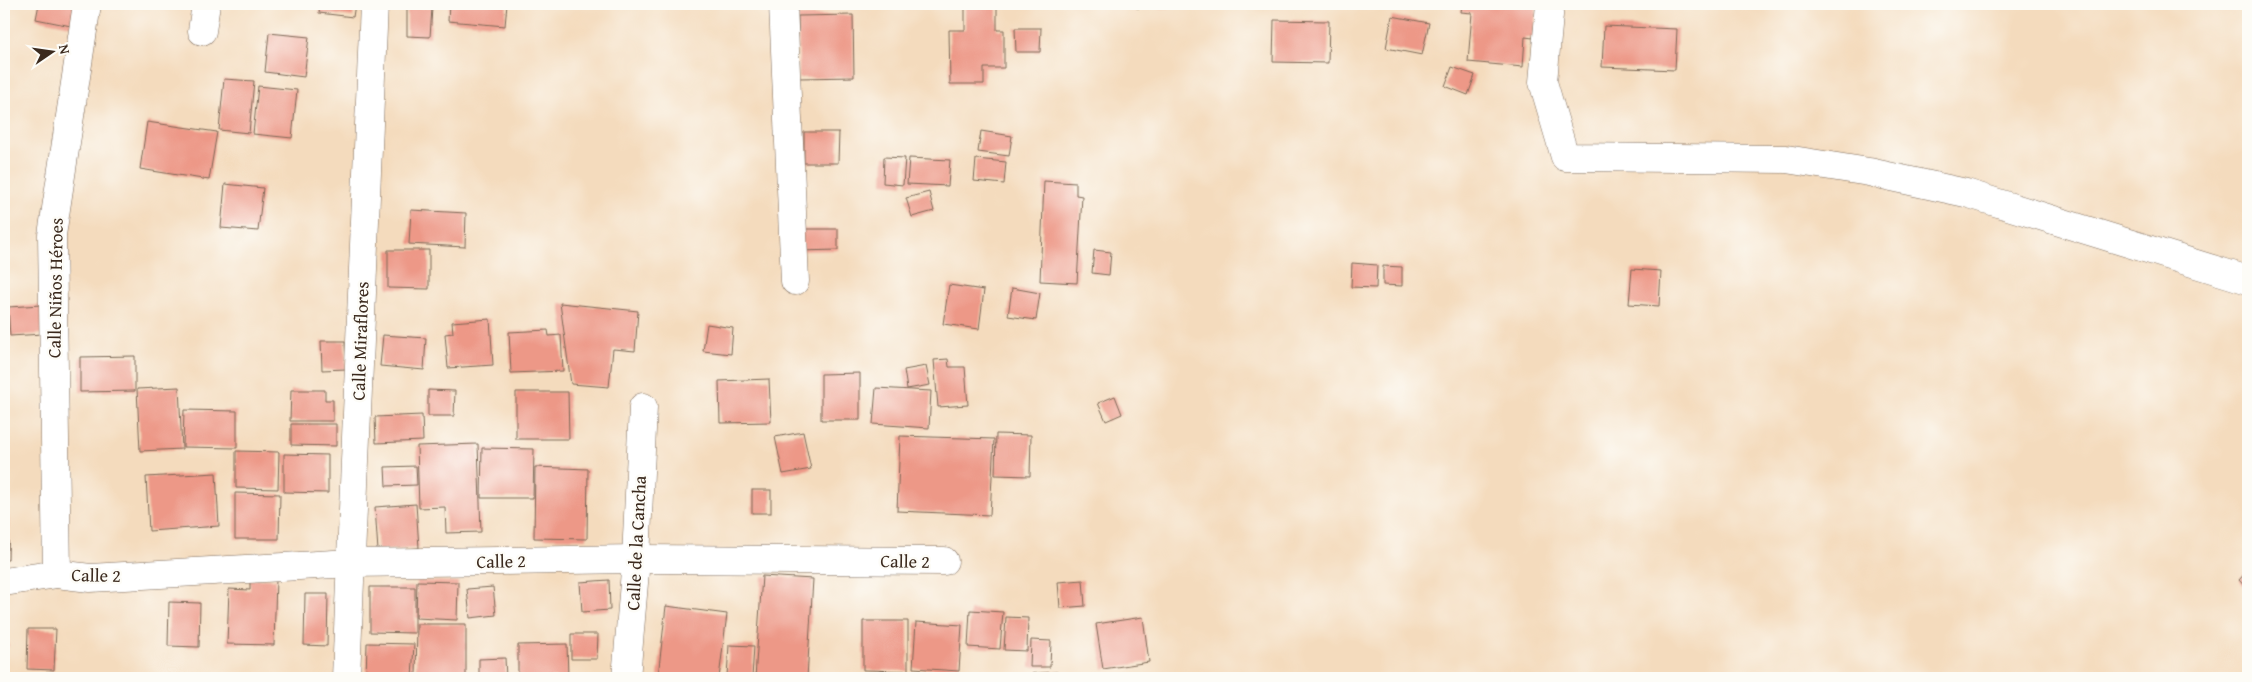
<svg xmlns="http://www.w3.org/2000/svg" width="2252" height="682" font-family="'Gentium Book Plus',serif">
  <style>
    .building { fill: #ed9887 }
    .lines { fill: none; stroke-linecap: round; stroke-linejoin: round }
    .minor-casing { stroke: #7c6856; stroke-width: 29 }
    .minor { stroke: #fff; stroke-width: 28 }
    .labels { text-anchor: middle; dominant-baseline: central; stroke-width: 5; stroke-linejoin: round; paint-order: stroke }
    .street-label { font-size: 18px; fill: #3b2a1e; stroke: #fdfcf7 }
  </style>
  <rect width="100%" height="100%" fill="#fdfcf7"/>
  <filter id="ink" filterUnits="userSpaceOnUse"><feTurbulence type="fractalNoise" baseFrequency=".02" numOctaves="2"/><feDisplacementMap in="SourceGraphic" scale="10" xChannelSelector="R" yChannelSelector="G"/><feConvolveMatrix kernelMatrix="1 2 1 2 8 2 1 2 1" color-interpolation-filters="sRGB"/></filter>
  <filter id="wash" filterUnits="userSpaceOnUse"><feTurbulence type="fractalNoise" baseFrequency=".0096" numOctaves="4" result="noise"/><feDisplacementMap in="SourceGraphic" scale="20" xChannelSelector="R" yChannelSelector="G"/><feGaussianBlur stdDeviation="1.12" result="paint"/><feColorMatrix in="noise" values="0 0 0 0 0 0 0 0 0 0 0 0 0 0 0 0 0 1.4 0 .05"/><feComposite in="paint" operator="in"/></filter>
  <g filter="url(#wash)">
    <rect width="100%" height="100%" fill="#f4dbbd"/>
    <g id="blocks">
      <g class="building">
        <path d="M 39,4 L 76,4 L 71,26 L 36,19 Z"/>
        <path d="M 320,4 L 355,4 L 353,17 L 319,13 Z"/>
        <path d="M 449,4 L 507,4 L 505,26 L 448,21 Z"/>
        <path d="M 965,4 L 997,4 L 997,30 L 1004,30 L 1004,68 L 984,68 L 984,84 L 950,84 L 949,30 L 965,30 Z"/>
        <rect x="1137" y="4" width="31" height="4"/>
        <path d="M 1462,4 L 1537,5 L 1533,38 L 1525,37 L 1523,67 L 1468,62 L 1472,13 L 1461,12 Z"/>
        <path d="M 407,7 L 432,8 L 430,37 L 407,36 Z"/>
        <path d="M 853,15 L 854,77 L 799,78 L 798,16 Z"/>
        <path d="M 1392,16 L 1429,23 L 1422,55 L 1386,48 Z"/>
        <path d="M 1274,20 L 1329,21 L 1328,63 L 1273,62 Z"/>
        <path d="M 1604,26 L 1677,29 L 1675,70 L 1602,67 Z"/>
        <path d="M 1015,28 L 1041,28 L 1040,52 L 1016,52 Z"/>
        <path d="M 269,33 L 309,37 L 304,77 L 265,72 Z"/>
        <path d="M 1452,67 L 1475,75 L 1468,95 L 1445,86 Z"/>
        <path d="M 224,79 L 254,81 L 249,133 L 219,130 Z"/>
        <path d="M 258,86 L 297,90 L 292,138 L 253,134 Z"/>
        <path d="M 147,122 L 217,132 L 209,180 L 140,169 Z"/>
        <path d="M 981,131 L 1012,136 L 1009,156 L 978,152 Z"/>
        <path d="M 804,132 L 839,132 L 838,163 L 804,163 Z"/>
        <path d="M 884,157 L 905,158 L 903,185 L 883,183 Z"/>
        <path d="M 909,158 L 950,160 L 948,186 L 907,184 Z"/>
        <path d="M 976,159 L 1006,162 L 1004,184 L 974,181 Z"/>
        <path d="M 1044,181 L 1076,183 L 1076,195 L 1082,196 L 1077,283 L 1040,281 Z"/>
        <path d="M 225,184 L 263,188 L 258,231 L 221,228 Z"/>
        <path d="M 929,192 L 934,211 L 912,217 L 906,198 Z"/>
        <path d="M 411,210 L 466,213 L 465,247 L 409,244 Z"/>
        <path d="M 799,229 L 838,229 L 838,250 L 799,251 Z"/>
        <path d="M 388,250 L 429,250 L 429,289 L 388,288 Z"/>
        <path d="M 1094,250 L 1111,252 L 1109,275 L 1092,273 Z"/>
        <path d="M 1352,263 L 1377,265 L 1376,288 L 1351,287 Z"/>
        <path d="M 1383,266 L 1402,267 L 1402,286 L 1383,285 Z"/>
        <path d="M 1632,269 L 1661,271 L 1659,306 L 1629,304 Z"/>
        <path d="M 949,285 L 984,290 L 979,329 L 943,324 Z"/>
        <path d="M 1012,288 L 1040,293 L 1036,320 L 1008,316 Z"/>
        <path d="M 560,303 L 638,311 L 635,351 L 613,349 L 609,387 L 571,384 Z"/>
        <path d="M 41,305 L 43,334 L 10,336 L 8,307 Z"/>
        <path d="M 490,319 L 493,365 L 448,368 L 445,334 L 453,333 L 452,322 Z"/>
        <path d="M 707,324 L 733,328 L 731,354 L 703,351 Z"/>
        <path d="M 548,330 L 549,336 L 561,335 L 563,371 L 511,373 L 509,332 Z"/>
        <path d="M 383,335 L 426,338 L 424,370 L 380,366 Z"/>
        <path d="M 321,341 L 345,341 L 346,369 L 322,370 Z"/>
        <path d="M 135,356 L 135,391 L 80,392 L 80,357 Z"/>
        <path d="M 948,359 L 949,367 L 965,367 L 968,405 L 938,407 L 934,360 Z"/>
        <path d="M 926,366 L 930,385 L 907,389 L 904,370 Z"/>
        <path d="M 860,373 L 860,420 L 821,420 L 821,374 Z"/>
        <path d="M 769,379 L 771,422 L 720,423 L 719,381 Z"/>
        <path d="M 179,387 L 182,449 L 140,451 L 137,389 Z"/>
        <path d="M 876,388 L 931,391 L 929,428 L 873,424 Z"/>
        <path d="M 291,390 L 325,390 L 325,400 L 333,400 L 333,421 L 290,421 Z"/>
        <path d="M 428,390 L 455,391 L 454,416 L 428,416 Z"/>
        <path d="M 516,392 L 568,392 L 569,439 L 516,439 Z"/>
        <path d="M 1115,396 L 1122,414 L 1106,421 L 1098,403 Z"/>
        <path d="M 184,410 L 237,411 L 237,448 L 183,447 Z"/>
        <path d="M 422,415 L 423,441 L 376,443 L 375,417 Z"/>
        <path d="M 291,424 L 336,424 L 336,446 L 291,445 Z"/>
        <path d="M 803,432 L 811,469 L 783,474 L 775,437 Z"/>
        <path d="M 996,434 L 1031,435 L 1030,476 L 995,475 Z"/>
        <path d="M 900,436 L 994,439 L 990,515 L 897,511 Z"/>
        <path d="M 478,444 L 481,532 L 446,533 L 445,507 L 419,508 L 417,446 Z"/>
        <path d="M 482,448 L 534,449 L 533,498 L 481,498 Z"/>
        <path d="M 236,451 L 279,452 L 278,489 L 236,488 Z"/>
        <path d="M 284,454 L 328,455 L 328,493 L 284,492 Z"/>
        <path d="M 416,466 L 417,485 L 386,486 L 385,467 Z"/>
        <path d="M 535,467 L 588,469 L 587,539 L 534,538 Z"/>
        <path d="M 216,473 L 219,526 L 149,531 L 146,477 Z"/>
        <rect x="752" y="490" width="19" height="23"/>
        <path d="M 235,493 L 280,494 L 279,539 L 235,539 Z"/>
        <path d="M 416,504 L 419,548 L 378,551 L 375,507 Z"/>
        <path d="M 4,517 L 9,517 L 8,560 L 4,560 Z"/>
        <path d="M 2248,570 L 2248,590 L 2239,580 Z"/>
        <path d="M 762,576 L 813,579 L 807,678 L 755,678 Z"/>
        <path d="M 250,579 L 276,579 L 274,645 L 227,644 L 229,589 L 250,590 Z"/>
        <path d="M 609,580 L 610,610 L 582,612 L 580,582 Z"/>
        <path d="M 1083,580 L 1085,606 L 1060,608 L 1058,582 Z"/>
        <path d="M 417,581 L 458,582 L 457,620 L 416,618 Z"/>
        <path d="M 370,587 L 415,587 L 415,633 L 370,632 Z"/>
        <path d="M 493,587 L 496,615 L 470,618 L 467,589 Z"/>
        <path d="M 305,594 L 328,594 L 327,646 L 304,645 Z"/>
        <path d="M 169,602 L 200,603 L 199,647 L 168,646 Z"/>
        <path d="M 666,606 L 727,614 L 719,678 L 658,676 Z"/>
        <path d="M 970,610 L 1003,612 L 1000,649 L 968,647 Z"/>
        <path d="M 1006,617 L 1028,618 L 1027,651 L 1004,650 Z"/>
        <path d="M 1143,617 L 1149,662 L 1103,669 L 1096,624 Z"/>
        <path d="M 863,621 L 908,621 L 908,671 L 863,670 Z"/>
        <path d="M 916,622 L 962,625 L 959,671 L 913,668 Z"/>
        <path d="M 417,624 L 466,624 L 466,677 L 416,677 Z"/>
        <path d="M 28,629 L 56,629 L 54,670 L 27,669 Z"/>
        <path d="M 4,634 L 9,646 L 4,647 Z"/>
        <path d="M 571,634 L 598,634 L 597,659 L 571,659 Z"/>
        <path d="M 1031,640 L 1051,641 L 1050,667 L 1030,667 Z"/>
        <path d="M 367,643 L 414,644 L 412,678 L 366,678 Z"/>
        <path d="M 567,644 L 568,678 L 518,678 L 518,645 Z"/>
        <path d="M 729,645 L 754,646 L 752,678 L 727,676 Z"/>
        <path d="M 505,658 L 506,678 L 479,678 L 479,659 Z"/>
        <path d="M 1057,672 L 1057,678 L 1011,678 L 1011,675 Z"/>
        <path d="M 908,675 L 936,677 L 936,678 L 908,678 Z"/>
      </g>
    </g>
  </g>
  <g filter="url(#ink)">
    <use href="#blocks" fill-opacity="0" stroke="#7c6856" stroke-width="1"/>
    <g class="lines">
      <g class="minor-casing">
        <g id="minor">
          <path d="M 783,4 L 795,281"/>
          <path d="M 1550,4 L 1543,82 L 1565,157 L 1786,159 L 1869,172 L 1966,193 L 2248,280"/>
          <path d="M 202,31 L 206,4"/>
          <path d="M 57,574 L 52,235 L 87,4"/>
          <path d="M 4,582 L 57,574 L 90,578 L 351,563 L 636,559 L 944,561"/>
          <path d="M 346,678 L 374,4"/>
          <path d="M 626,678 L 636,559 L 643,407"/>
        </g>
      </g>
      <use href="#minor" class="minor"/>
    </g>
  </g>
  <g class="labels">
    <g class="street-label">
      <text transform="translate(55 288) rotate(-89)">Calle Niños Héroes</text>
      <text transform="translate(360 341) rotate(-88)">Calle Miraflores</text>
      <text transform="translate(636 543) rotate(-87)">Calle de la Cancha</text>
      <text transform="translate(501 561) rotate(-1)">Calle 2</text>
      <text transform="translate(905 561) rotate(1)">Calle 2</text>
      <text transform="translate(96 575) rotate(1)">Calle 2</text>
    </g>
  </g>
  <rect width="2252" height="682" fill="none" stroke="#fdfcf7" stroke-width="20"/>
  <g transform="translate(52 52) rotate(77)" stroke="#fdfcf7" stroke-width="4" paint-order="stroke">
  <path d="M0-4L9 19L0 12L-9 19Z" fill="#3b2a1e"/>
  <text y="-8" font-size="14" font-weight="bold" text-anchor="middle" fill="#3b2a1e">N</text>
  </g>
</svg>
